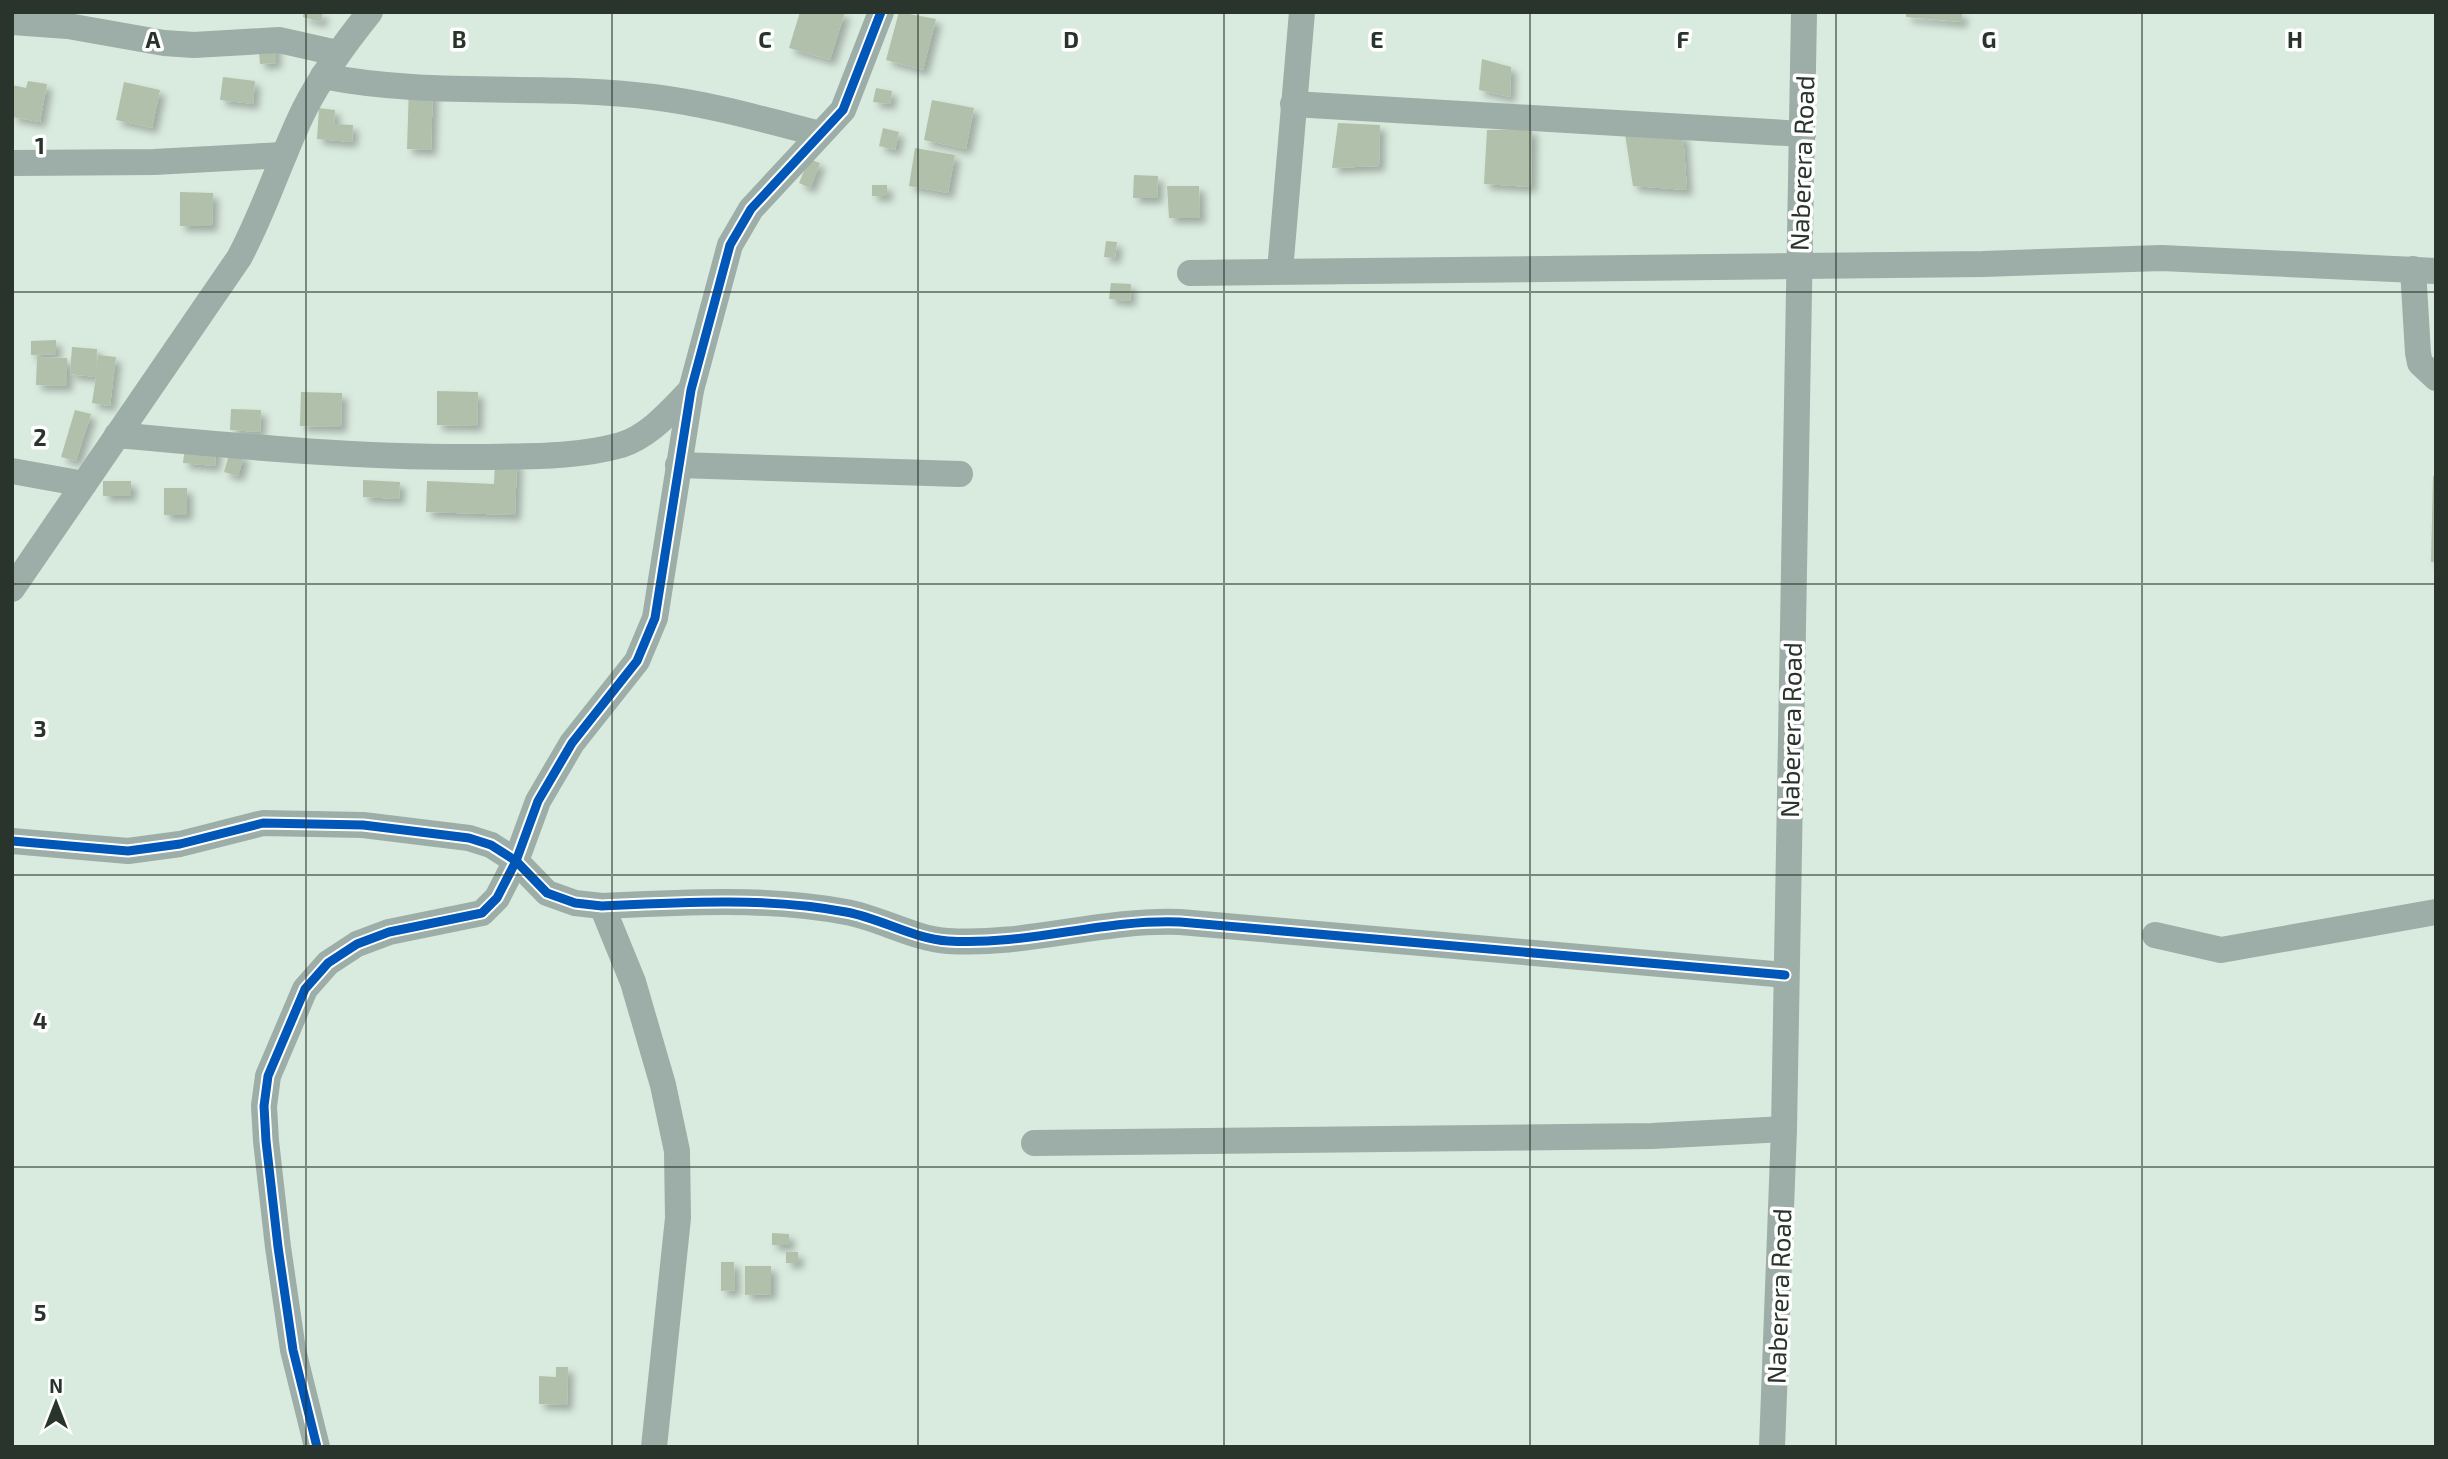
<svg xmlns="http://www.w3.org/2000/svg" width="2448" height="1459" font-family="'Exo 2',sans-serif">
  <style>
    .building { fill: #b0c0aa; filter: url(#shadow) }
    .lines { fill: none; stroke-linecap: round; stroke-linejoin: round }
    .minor { stroke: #9dada7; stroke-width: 26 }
    .cycleway-casing { stroke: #fff; stroke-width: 13 }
    .cycleway { stroke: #0057b8; stroke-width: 9 }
    .grid { fill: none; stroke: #29342c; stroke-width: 2; stroke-opacity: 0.55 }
    .labels { text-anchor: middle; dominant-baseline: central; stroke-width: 7; stroke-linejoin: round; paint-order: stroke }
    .street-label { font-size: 26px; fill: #29342c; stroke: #fff }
    .grid-label { font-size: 23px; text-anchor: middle; font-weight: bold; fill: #29342c; stroke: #fff; stroke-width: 7; stroke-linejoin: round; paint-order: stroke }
  </style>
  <defs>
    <filter id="shadow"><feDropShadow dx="5.5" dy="5.5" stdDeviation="3.5" flood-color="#0004"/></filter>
  </defs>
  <rect width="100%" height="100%" fill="#d9eade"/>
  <g class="building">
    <path d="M 304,12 L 323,12 L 321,22 L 303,17 Z"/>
    <path d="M 800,12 L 845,12 L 830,60 L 789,48 Z"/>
    <path d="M 899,12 L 936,19 L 923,70 L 886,60 Z"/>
    <path d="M 1906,12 L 1962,12 L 1962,22 L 1906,17 Z"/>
    <path d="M 275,37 L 276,63 L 260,64 L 258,38 Z"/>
    <path d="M 1482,59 L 1511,67 L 1510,97 L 1479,90 Z"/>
    <path d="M 223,77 L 255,81 L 253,104 L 220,100 Z"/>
    <path d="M 28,81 L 47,84 L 40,122 L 12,117 L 12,85 L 26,88 Z"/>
    <path d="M 124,82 L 160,90 L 152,128 L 116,120 Z"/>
    <path d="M 409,86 L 433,87 L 431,150 L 407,149 Z"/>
    <path d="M 876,88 L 892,91 L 890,104 L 873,102 Z"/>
    <path d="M 932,100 L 974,108 L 966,149 L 924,140 Z"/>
    <path d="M 319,108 L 335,110 L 334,124 L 353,125 L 352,142 L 317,139 Z"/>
    <path d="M 1338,123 L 1380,125 L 1379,166 L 1332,168 Z"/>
    <path d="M 883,128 L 899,132 L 895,150 L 879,146 Z"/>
    <path d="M 1532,129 L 1531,187 L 1484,184 L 1487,130 Z"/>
    <path d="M 1625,134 L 1683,134 L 1687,190 L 1633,186 Z"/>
    <path d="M 915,148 L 955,155 L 948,193 L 909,186 Z"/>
    <path d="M 809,159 L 820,163 L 810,188 L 799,183 Z"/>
    <path d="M 1134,175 L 1158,176 L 1157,198 L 1133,198 Z"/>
    <rect x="872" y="185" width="15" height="11"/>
    <path d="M 1167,186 L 1199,186 L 1200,218 L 1169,218 Z"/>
    <path d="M 180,192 L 213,193 L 212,226 L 180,226 Z"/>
    <path d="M 1106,241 L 1117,242 L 1115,258 L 1104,257 Z"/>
    <path d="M 1111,283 L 1131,284 L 1130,301 L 1109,299 Z"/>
    <path d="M 56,340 L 56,354 L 31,355 L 31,341 Z"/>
    <path d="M 72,347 L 97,349 L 96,372 L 98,355 L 116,357 L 110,406 L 92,403 L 96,377 L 70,374 Z"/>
    <path d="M 37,357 L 67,358 L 67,386 L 36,385 Z"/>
    <path d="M 437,391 L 478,392 L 477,426 L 437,425 Z"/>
    <path d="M 301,392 L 342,393 L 341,427 L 300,426 Z"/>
    <path d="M 231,409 L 261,410 L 260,432 L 230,430 Z"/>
    <path d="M 75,410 L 91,414 L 76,461 L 61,457 Z"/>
    <path d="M 186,439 L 217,442 L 215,466 L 183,463 Z"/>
    <path d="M 230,451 L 244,456 L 238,476 L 224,472 Z"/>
    <path d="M 495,461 L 517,462 L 515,515 L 426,512 L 427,481 L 494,484 Z"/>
    <path d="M 2433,476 L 2436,476 L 2436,562 L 2431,562 Z"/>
    <path d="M 363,480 L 400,482 L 399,499 L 363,497 Z"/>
    <rect x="103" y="481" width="28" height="15"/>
    <rect x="164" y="488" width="23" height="27"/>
    <path d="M 772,1233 L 789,1234 L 789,1245 L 772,1245 Z"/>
    <rect x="786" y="1252" width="12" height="11"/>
    <path d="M 721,1262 L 734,1262 L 735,1290 L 721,1291 Z"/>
    <path d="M 745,1266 L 771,1266 L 771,1294 L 745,1295 Z"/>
    <path d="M 556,1367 L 568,1367 L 567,1405 L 539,1404 L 539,1376 L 556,1377 Z"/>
  </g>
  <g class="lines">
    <g class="minor">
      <path d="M 12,22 L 68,26 L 164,43 L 194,45 L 279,40 L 337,53"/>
      <path d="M 323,76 C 432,98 544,83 653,97 C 710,104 765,120 820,134"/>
      <path d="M 1293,104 L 1803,134"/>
      <path d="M 12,163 L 154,162 L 284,155"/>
      <path d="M 2413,269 L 2418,353 L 2420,363 L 2436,378"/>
      <path d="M 1280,271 L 1302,12"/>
      <path d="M 1190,273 L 1983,264 L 2162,258 L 2436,271"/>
      <path d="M 117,435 C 237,446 357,458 478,457 C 525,456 575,458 621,445 C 650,436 671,410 691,390"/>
      <path d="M 678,465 L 960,474"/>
      <path d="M 12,471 L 84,484"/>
      <path d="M 12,589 L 239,258 C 265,210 280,159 304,110 C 322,74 345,43 370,12"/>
      <path d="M 12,841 L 128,851 L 180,844 L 263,823 L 363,825 L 469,838 L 491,845 L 516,861 L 547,893 L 575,903 L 602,906 C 682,902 766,897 846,912 C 880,918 914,939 948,941 C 1027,946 1101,919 1180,922 L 1785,975"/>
      <path d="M 602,906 L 633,982 L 663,1085 L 677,1151 L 678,1218 L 654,1447"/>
      <path d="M 2155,935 L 2221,950 L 2436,912"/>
      <path d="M 1034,1143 L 1652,1136 L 1784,1129"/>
      <path d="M 317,1447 L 293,1350 L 278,1247 L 266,1141 L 264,1106 L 268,1076 L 305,989 L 328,963 L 357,944 L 389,932 L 482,913 L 497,898 L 516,861 L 538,801 L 572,743 L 637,661 L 655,618 L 691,390 L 730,245 L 751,209 L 843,110 L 881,12"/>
      <path d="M 1772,1447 L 1784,1129 L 1804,12"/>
    </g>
    <g class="cycleway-casing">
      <g id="cycleway">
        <path d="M 12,841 L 128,851 L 180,844 L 263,823 L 363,825 L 469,838 L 491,845 L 516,861 L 547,893 L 575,903 L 602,906 C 682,902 766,897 846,912 C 880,918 914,939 948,941 C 1027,946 1101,919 1180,922 L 1785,975"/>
        <path d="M 317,1447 L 293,1350 L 278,1247 L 266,1141 L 264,1106 L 268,1076 L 305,989 L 328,963 L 357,944 L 389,932 L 482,913 L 497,898 L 516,861 L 538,801 L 572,743 L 637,661 L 655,618 L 691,390 L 730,245 L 751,209 L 843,110 L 881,12"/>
      </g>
    </g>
    <use href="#cycleway" class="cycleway"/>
  </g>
  <path class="grid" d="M 306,12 L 306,1447M 612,12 L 612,1447M 918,12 L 918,1447M 1224,12 L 1224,1447M 1530,12 L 1530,1447M 1836,12 L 1836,1447M 2142,12 L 2142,1447M 12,292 L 2436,292M 12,584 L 2436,584M 12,875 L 2436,875M 12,1167 L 2436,1167"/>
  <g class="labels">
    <g class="street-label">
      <text transform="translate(1801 163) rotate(-88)">Naberera Road</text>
      <text transform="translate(1790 730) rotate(-89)">Naberera Road</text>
      <text transform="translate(1778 1296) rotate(-88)">Naberera Road</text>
    </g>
  </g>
  <g class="grid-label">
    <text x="153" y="48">A</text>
    <text x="459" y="48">B</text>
    <text x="765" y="48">C</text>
    <text x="1071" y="48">D</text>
    <text x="1377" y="48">E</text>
    <text x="1683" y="48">F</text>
    <text x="1989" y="48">G</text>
    <text x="2295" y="48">H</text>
    <text x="40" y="154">1</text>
    <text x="40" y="446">2</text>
    <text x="40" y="737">3</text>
    <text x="40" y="1029">4</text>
    <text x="40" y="1321">5</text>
  </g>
  <rect width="2448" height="1459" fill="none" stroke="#29342c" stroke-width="28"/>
  <g transform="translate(56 1403)" stroke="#ffffff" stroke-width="5" paint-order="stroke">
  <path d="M0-5L12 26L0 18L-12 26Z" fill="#29342c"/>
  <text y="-10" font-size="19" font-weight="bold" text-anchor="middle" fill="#29342c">N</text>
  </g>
</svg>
